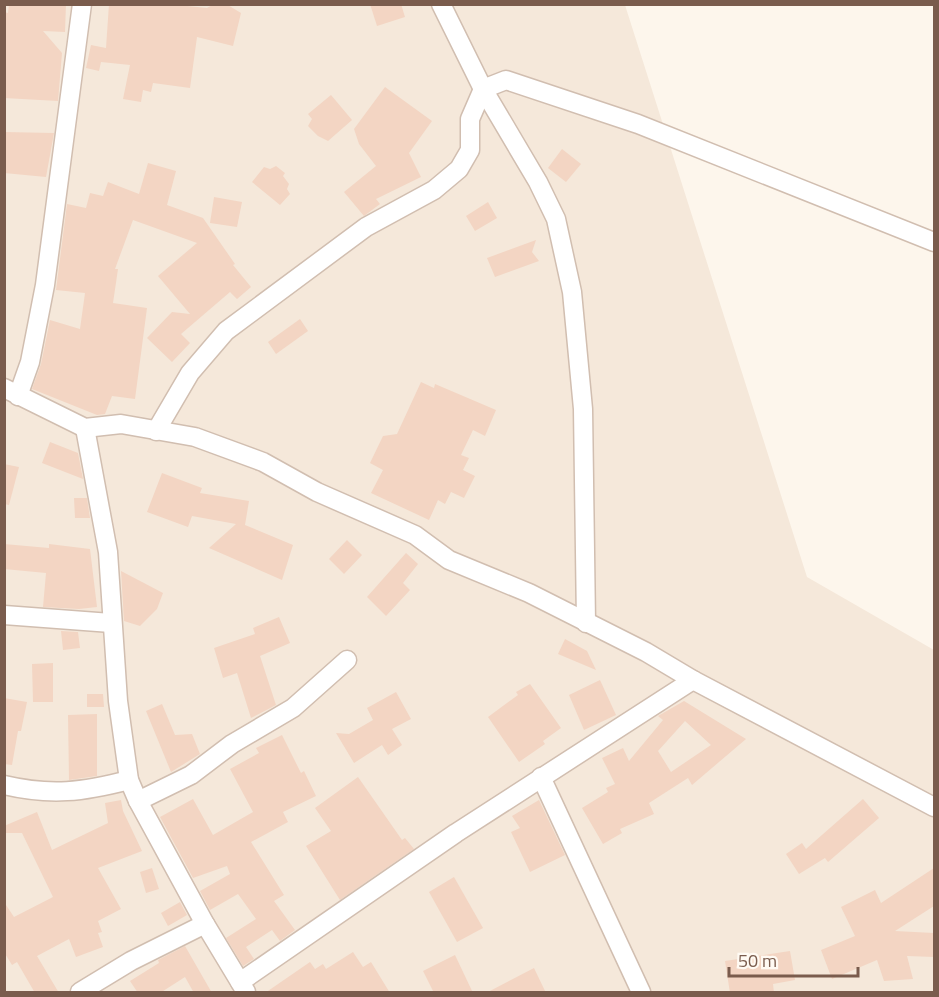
<svg xmlns="http://www.w3.org/2000/svg" width="939" height="997" font-family="'Titillium Web',sans-serif">
  <style>
    .residential { fill: #f5e8da }
    .building { fill: #f3d5c3; fill-rule: evenodd }
    .lines { fill: none; stroke-linecap: round; stroke-linejoin: round }
    .street-casing { stroke: #d1beb0; stroke-width: 21 }
    .street { stroke: #fff; stroke-width: 18 }
  </style>
  <rect width="100%" height="100%" fill="#fdf6ec"/>
  <path class="residential" d="M 5,5 L 625,5 L 807,577 L 934,650 L 934,992 L 5,992 Z"/>
  <g class="building">
    <path d="M 9,4 L 66,4 L 65,32 L 43,31 L 62,53 L 58,101 L 4,98 L 4,12 L 8,13 Z"/>
    <path d="M 109,4 L 168,4 L 207,8 L 214,4 L 226,4 L 241,13 L 233,46 L 197,37 L 190,88 L 153,83 L 151,92 L 143,90 L 141,102 L 123,99 L 130,65 L 101,62 L 99,71 L 86,68 L 91,45 L 106,48 Z"/>
    <path d="M 370,4 L 401,4 L 405,17 L 377,26 Z"/>
    <path d="M 385,87 L 432,121 L 409,153 L 421,177 L 376,199 L 380,204 L 364,216 L 344,192 L 376,166 L 359,144 L 354,129 Z"/>
    <path d="M 331,95 L 352,120 L 328,141 L 318,136 L 308,126 L 312,119 L 308,114 Z"/>
    <path d="M 4,132 L 54,133 L 46,177 L 4,173 Z"/>
    <path d="M 562,149 L 581,164 L 566,182 L 548,168 Z"/>
    <path d="M 148,163 L 176,171 L 167,205 L 203,218 L 235,264 L 233,265 L 251,287 L 237,299 L 230,292 L 181,334 L 190,343 L 172,362 L 147,338 L 172,312 L 190,314 L 158,276 L 197,243 L 133,220 L 115,269 L 118,269 L 113,303 L 147,308 L 135,399 L 112,396 L 105,414 L 97,415 L 32,389 L 41,364 L 50,320 L 80,329 L 85,293 L 56,290 L 67,204 L 86,208 L 90,193 L 103,196 L 108,182 L 139,194 Z"/>
    <path d="M 276,166 L 285,173 L 283,176 L 289,184 L 287,189 L 290,194 L 280,205 L 252,182 L 264,167 L 270,169 Z"/>
    <path d="M 214,197 L 242,202 L 237,227 L 210,223 Z"/>
    <path d="M 488,202 L 497,218 L 475,231 L 466,216 Z"/>
    <path d="M 536,240 L 532,252 L 539,261 L 495,277 L 487,258 Z"/>
    <path d="M 300,319 L 308,331 L 276,354 L 268,342 Z"/>
    <path d="M 421,382 L 434,388 L 435,384 L 496,410 L 485,436 L 473,430 L 461,455 L 469,458 L 463,470 L 475,476 L 464,498 L 451,492 L 445,504 L 438,500 L 429,520 L 371,493 L 383,470 L 370,463 L 383,436 L 397,434 Z"/>
    <path d="M 50,442 L 78,453 L 83,479 L 42,463 Z"/>
    <path d="M 4,464 L 19,467 L 9,505 L 4,504 Z"/>
    <path d="M 162,473 L 202,488 L 200,493 L 249,501 L 245,525 L 293,545 L 282,580 L 209,548 L 236,524 L 192,516 L 188,527 L 147,512 Z"/>
    <path d="M 74,498 L 87,498 L 90,518 L 75,518 Z"/>
    <path d="M 347,540 L 362,555 L 344,574 L 329,559 Z"/>
    <path d="M 4,544 L 49,548 L 49,544 L 90,549 L 97,607 L 79,609 L 43,607 L 46,573 L 4,569 Z"/>
    <path d="M 406,553 L 418,564 L 403,583 L 410,590 L 386,616 L 367,597 Z"/>
    <path d="M 121,571 L 163,593 L 157,609 L 140,626 L 124,621 Z"/>
    <path d="M 279,617 L 290,643 L 260,656 L 276,705 L 251,718 L 237,673 L 223,678 L 214,648 L 255,634 L 253,628 Z"/>
    <path d="M 61,631 L 78,632 L 80,648 L 63,650 Z"/>
    <path d="M 565,639 L 587,651 L 596,670 L 558,654 Z"/>
    <path d="M 53,663 L 53,702 L 33,702 L 32,664 Z"/>
    <path d="M 600,680 L 616,715 L 584,730 L 569,695 Z"/>
    <path d="M 530,684 L 561,728 L 543,741 L 545,744 L 519,762 L 488,717 L 518,695 L 516,692 Z"/>
    <path d="M 396,692 L 411,719 L 392,729 L 402,745 L 388,755 L 382,745 L 354,763 L 336,733 L 349,734 L 373,720 L 367,708 Z"/>
    <path d="M 87,694 L 103,694 L 104,707 L 87,707 Z"/>
    <path d="M 4,698 L 27,702 L 21,731 L 18,731 L 12,765 L 4,764 Z"/>
    <path d="M 684,701 L 746,739 L 692,785 L 688,778 L 649,803 L 654,814 L 620,829 L 622,833 L 603,844 L 582,808 L 608,792 L 606,788 L 615,784 L 602,758 L 623,748 L 629,761 L 663,720 L 658,716 ZM 685,721 L 711,745 L 671,772 L 658,751 Z"/>
    <path d="M 162,704 L 175,735 L 192,734 L 200,754 L 171,772 L 146,711 Z"/>
    <path d="M 97,714 L 97,776 L 69,780 L 68,715 Z"/>
    <path d="M 282,735 L 301,773 L 304,771 L 316,796 L 283,812 L 288,822 L 251,842 L 284,895 L 274,901 L 295,930 L 280,941 L 272,930 L 246,947 L 254,959 L 243,966 L 226,938 L 256,919 L 238,894 L 210,910 L 200,891 L 230,874 L 227,866 L 193,878 L 160,817 L 193,799 L 213,835 L 253,812 L 230,769 L 259,753 L 256,748 Z"/>
    <path d="M 358,777 L 402,840 L 405,838 L 414,849 L 340,900 L 306,846 L 331,831 L 315,808 Z"/>
    <path d="M 863,799 L 879,818 L 828,862 L 825,858 L 799,874 L 786,854 L 802,843 L 806,849 Z"/>
    <path d="M 121,800 L 123,811 L 142,851 L 98,868 L 121,909 L 98,921 L 102,932 L 98,933 L 103,947 L 76,957 L 69,939 L 37,956 L 59,993 L 35,993 L 17,962 L 12,965 L 4,952 L 4,902 L 14,917 L 53,897 L 22,833 L 4,833 L 4,826 L 37,812 L 52,850 L 108,823 L 105,803 Z"/>
    <path d="M 539,800 L 565,855 L 530,872 L 511,832 L 520,828 L 512,816 Z"/>
    <path d="M 152,868 L 159,889 L 146,893 L 140,872 Z"/>
    <path d="M 934,868 L 934,906 L 895,931 L 934,933 L 934,957 L 907,956 L 913,979 L 884,981 L 877,960 L 832,979 L 821,950 L 855,936 L 841,907 L 875,890 L 881,903 Z"/>
    <path d="M 454,877 L 483,928 L 457,942 L 429,892 Z"/>
    <path d="M 180,902 L 187,915 L 168,926 L 161,913 Z"/>
    <path d="M 185,946 L 212,993 L 194,993 L 185,977 L 160,993 L 138,993 L 130,981 L 159,963 L 158,960 Z"/>
    <path d="M 790,951 L 795,980 L 773,984 L 774,993 L 730,993 L 725,961 Z"/>
    <path d="M 353,952 L 363,967 L 371,962 L 390,993 L 265,993 L 310,962 L 315,969 L 323,964 L 326,969 Z"/>
    <path d="M 455,955 L 473,993 L 434,993 L 423,971 Z"/>
    <path d="M 534,968 L 546,993 L 486,993 Z"/>
  </g>
  <g class="lines">
    <g class="street-casing">
      <g id="street">
        <path d="M 441,4 L 483,89 L 538,182 L 556,219 L 572,292 L 583,409 L 586,623"/>
        <path d="M 4,388 L 85,428 L 121,424 L 195,437 L 263,462 L 317,492 L 415,535 L 449,560 L 529,593 L 646,652 L 693,680 L 934,807"/>
        <path d="M 18,396 L 30,362 L 45,285 L 82,4"/>
        <path d="M 85,428 L 108,552 L 118,701 L 129,780 L 138,801 L 205,924 L 246,992"/>
        <path d="M 156,431 L 190,373 L 226,331 L 366,227 L 434,190 L 459,169 L 470,150 L 470,119 L 483,89 L 506,80 L 638,124 L 934,242"/>
        <path d="M 4,615 L 111,623"/>
        <path d="M 541,777 L 641,992"/>
        <path d="M 4,785 C 51,796 83,792 129,780"/>
        <path d="M 138,801 L 191,775 L 232,744 L 293,708 L 347,660"/>
        <path d="M 240,982 L 456,833 L 693,680"/>
        <path d="M 80,992 L 131,961 L 205,924"/>
      </g>
    </g>
    <use href="#street" class="street"/>
  </g>
  <rect width="939" height="997" fill="none" stroke="#7a5c4d" stroke-width="12"/>
  <path d="M729 967v9h129v-9" fill="none" stroke="#7a5c4d" stroke-width="3"/>
  <text x="738" y="967" font-size="18" fill="#7a5c4d" stroke="#fffaf3" stroke-width="4.5" paint-order="stroke">50 m</text>
</svg>
